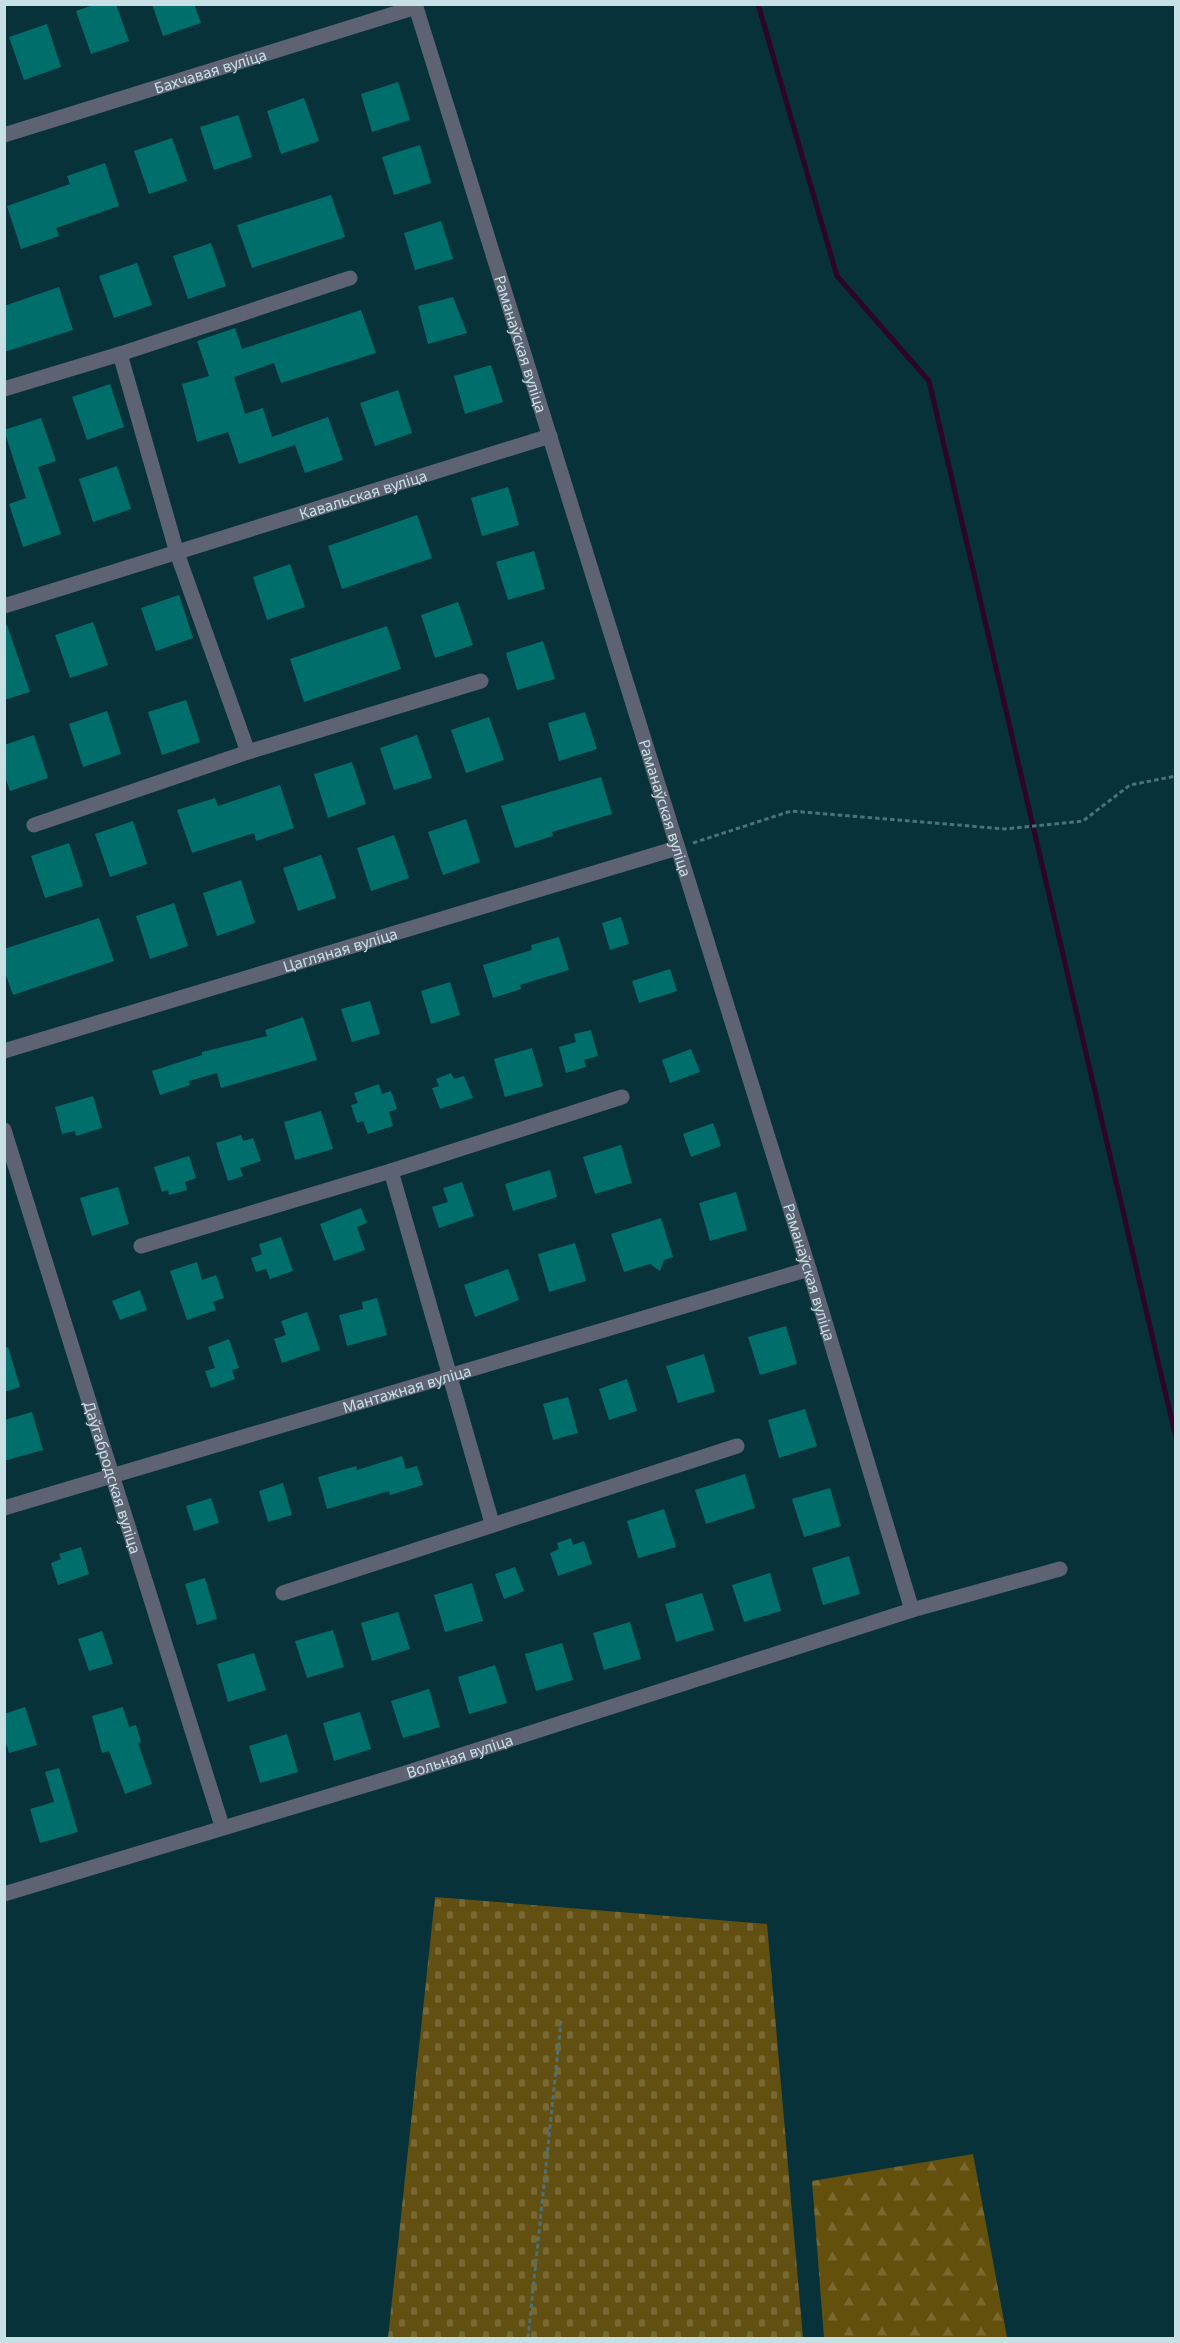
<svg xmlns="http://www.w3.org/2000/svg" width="1180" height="2343" font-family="'Noto Sans',sans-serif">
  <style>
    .forest { fill: url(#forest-firs) }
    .cemetery { fill: url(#cemetery-stones) }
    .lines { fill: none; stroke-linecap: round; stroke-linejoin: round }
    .stream { stroke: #2d042a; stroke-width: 5 }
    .building { fill: #006e6b }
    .path { stroke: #4d7178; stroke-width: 3; stroke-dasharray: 4.5 3; stroke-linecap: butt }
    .minor { stroke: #5e6373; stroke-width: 15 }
    .labels { text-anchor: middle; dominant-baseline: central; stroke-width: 4.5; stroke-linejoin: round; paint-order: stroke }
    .street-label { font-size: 15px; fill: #c6e0e5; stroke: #00282e }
  </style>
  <defs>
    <pattern id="forest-firs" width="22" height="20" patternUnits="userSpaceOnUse" patternTransform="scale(1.5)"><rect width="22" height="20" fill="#64500d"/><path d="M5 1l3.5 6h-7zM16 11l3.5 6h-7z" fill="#796930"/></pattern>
    <pattern id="cemetery-stones" width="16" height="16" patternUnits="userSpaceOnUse" patternTransform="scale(1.5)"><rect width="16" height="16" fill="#624f12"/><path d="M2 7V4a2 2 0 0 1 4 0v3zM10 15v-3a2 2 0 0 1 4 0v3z" fill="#776834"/></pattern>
  </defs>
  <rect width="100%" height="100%" fill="#073239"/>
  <path class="forest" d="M 973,2154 L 1007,2337 L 824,2338 L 812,2181 Z"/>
  <path class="cemetery" d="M 435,1897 L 767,1924 L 803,2338 L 388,2338 Z"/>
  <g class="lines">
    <path class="stream" d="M 758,4 L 837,276 L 929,381 L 1176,1438"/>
  </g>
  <g class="building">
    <path d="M 96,4 L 116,4 L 129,41 L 91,54 L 76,11 Z"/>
    <path d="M 152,4 L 194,4 L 201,23 L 163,36 Z"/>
    <path d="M 47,24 L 61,67 L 24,80 L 9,37 Z"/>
    <path d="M 398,82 L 410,120 L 372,132 L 361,94 Z"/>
    <path d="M 304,98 L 319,141 L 281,154 L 267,111 Z"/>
    <path d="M 238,115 L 252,157 L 214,170 L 200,127 Z"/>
    <path d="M 172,138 L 187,181 L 149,194 L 134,151 Z"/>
    <path d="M 420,145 L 431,183 L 394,195 L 382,157 Z"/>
    <path d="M 105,163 L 119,206 L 56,228 L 59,236 L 21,249 L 7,206 L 70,184 L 67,176 Z"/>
    <path d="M 331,195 L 345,237 L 252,268 L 237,225 Z"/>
    <path d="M 441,221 L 453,259 L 415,270 L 404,233 Z"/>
    <path d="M 211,243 L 226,286 L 188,299 L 173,256 Z"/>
    <path d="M 137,263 L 152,305 L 114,318 L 99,276 Z"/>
    <path d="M 59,287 L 73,330 L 4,352 L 4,306 Z"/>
    <path d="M 453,297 L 467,333 L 428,344 L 418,306 Z"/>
    <path d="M 361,310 L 376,353 L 281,383 L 274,363 L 234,377 L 245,414 L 263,408 L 272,437 L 328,417 L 343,460 L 305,473 L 295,445 L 239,464 L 228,432 L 197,442 L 182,384 L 209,376 L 197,341 L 235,328 L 242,349 Z"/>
    <path d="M 491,365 L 503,402 L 465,414 L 454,376 Z"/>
    <path d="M 110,384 L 124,427 L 87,440 L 72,397 Z"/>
    <path d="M 398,390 L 412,433 L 375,446 L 360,403 Z"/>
    <path d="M 41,418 L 56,461 L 38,467 L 61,534 L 23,547 L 9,504 L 26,498 L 4,430 Z"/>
    <path d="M 117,466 L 131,509 L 93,522 L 79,479 Z"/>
    <path d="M 508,487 L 519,525 L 482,536 L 471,498 Z"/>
    <path d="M 417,515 L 432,558 L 342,589 L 328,546 Z"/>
    <path d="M 534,551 L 545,589 L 508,600 L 496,562 Z"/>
    <path d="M 290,564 L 305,607 L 267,620 L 253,577 Z"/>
    <path d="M 179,595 L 193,638 L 156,651 L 141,608 Z"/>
    <path d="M 458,602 L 473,645 L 435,658 L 421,615 Z"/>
    <path d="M 93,622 L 108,665 L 70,678 L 55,635 Z"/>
    <path d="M 7,625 L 30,692 L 4,700 L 4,626 Z"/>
    <path d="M 387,626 L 401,669 L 304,702 L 290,659 Z"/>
    <path d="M 543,641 L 555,679 L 517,690 L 506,653 Z"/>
    <path d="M 186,700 L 200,742 L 162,755 L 148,712 Z"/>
    <path d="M 107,711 L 121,754 L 83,767 L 69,724 Z"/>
    <path d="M 585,712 L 597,749 L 559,761 L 548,723 Z"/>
    <path d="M 489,717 L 504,760 L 466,773 L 451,730 Z"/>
    <path d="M 34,735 L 48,778 L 10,791 L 4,774 L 4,745 Z"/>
    <path d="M 417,735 L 432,778 L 394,790 L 380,748 Z"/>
    <path d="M 352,762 L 366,804 L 328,818 L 314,774 Z"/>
    <path d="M 601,777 L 612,814 L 552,832 L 553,836 L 515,848 L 501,806 Z"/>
    <path d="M 280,785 L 294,828 L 256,841 L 254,833 L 192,853 L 177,810 L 215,798 L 218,806 Z"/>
    <path d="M 466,819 L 480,862 L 443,875 L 428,832 Z"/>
    <path d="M 133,821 L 147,864 L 110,877 L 95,834 Z"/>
    <path d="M 394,835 L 409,878 L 371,891 L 357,848 Z"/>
    <path d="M 69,843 L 83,886 L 45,898 L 31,856 Z"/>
    <path d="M 321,855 L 336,898 L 298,911 L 283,868 Z"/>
    <path d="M 241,880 L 255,923 L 217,936 L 203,893 Z"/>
    <path d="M 174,903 L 188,946 L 150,959 L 136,916 Z"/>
    <path d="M 621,917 L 629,944 L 610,950 L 602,923 Z"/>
    <path d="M 99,918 L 114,961 L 13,995 L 4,970 L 4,949 Z"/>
    <path d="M 559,937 L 569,970 L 520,985 L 521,989 L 493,998 L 483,965 L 532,950 L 531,945 Z"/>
    <path d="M 670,969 L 677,991 L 639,1003 L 632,981 Z"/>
    <path d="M 450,982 L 460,1015 L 431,1024 L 421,991 Z"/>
    <path d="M 370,1001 L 380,1034 L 352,1042 L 341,1009 Z"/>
    <path d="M 303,1017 L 317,1060 L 221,1088 L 217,1073 L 189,1081 L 190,1085 L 160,1095 L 152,1071 L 202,1055 L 202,1052 L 267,1036 L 265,1030 Z"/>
    <path d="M 591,1030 L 598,1056 L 584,1060 L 586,1067 L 566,1073 L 559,1047 L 576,1042 L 574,1034 Z"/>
    <path d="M 532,1048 L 543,1086 L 505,1097 L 494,1059 Z"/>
    <path d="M 691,1049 L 700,1072 L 670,1083 L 662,1060 Z"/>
    <path d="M 451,1073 L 454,1079 L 464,1076 L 473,1098 L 440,1109 L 432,1088 L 439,1086 L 436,1079 Z"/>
    <path d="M 379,1084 L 382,1094 L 391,1091 L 397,1109 L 389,1112 L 393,1126 L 368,1134 L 363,1121 L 357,1123 L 351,1105 L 358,1103 L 354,1093 Z"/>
    <path d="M 93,1096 L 102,1128 L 76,1136 L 75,1131 L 62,1134 L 55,1107 Z"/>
    <path d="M 321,1111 L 333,1149 L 295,1160 L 284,1122 Z"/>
    <path d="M 713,1123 L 721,1146 L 691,1157 L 683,1134 Z"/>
    <path d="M 241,1135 L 243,1141 L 253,1138 L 261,1161 L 240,1168 L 243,1176 L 228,1181 L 216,1143 Z"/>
    <path d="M 621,1145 L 632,1183 L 595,1194 L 583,1157 Z"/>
    <path d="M 189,1156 L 196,1178 L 185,1182 L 187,1190 L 169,1195 L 168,1190 L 162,1192 L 154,1167 Z"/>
    <path d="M 550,1170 L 557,1197 L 513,1211 L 505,1184 Z"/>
    <path d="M 462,1182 L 474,1216 L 439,1228 L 432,1207 L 448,1202 L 443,1188 Z"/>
    <path d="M 118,1187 L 129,1224 L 92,1236 L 80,1198 Z"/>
    <path d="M 736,1192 L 747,1230 L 710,1241 L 699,1203 Z"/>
    <path d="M 361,1208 L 367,1223 L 357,1227 L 365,1250 L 334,1261 L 320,1224 Z"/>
    <path d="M 661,1218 L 673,1257 L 664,1260 L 660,1271 L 650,1264 L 624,1272 L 611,1234 Z"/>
    <path d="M 281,1237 L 293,1271 L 270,1279 L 266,1269 L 256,1272 L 251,1258 L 262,1254 L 259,1244 Z"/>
    <path d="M 575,1243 L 586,1281 L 549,1292 L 538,1254 Z"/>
    <path d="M 197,1262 L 202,1280 L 216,1275 L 224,1298 L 213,1302 L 216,1310 L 187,1320 L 170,1271 Z"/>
    <path d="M 508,1269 L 519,1300 L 475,1317 L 464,1285 Z"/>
    <path d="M 140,1290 L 147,1310 L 120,1320 L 112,1301 Z"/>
    <path d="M 377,1298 L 387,1335 L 347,1346 L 339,1315 L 363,1309 L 362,1302 Z"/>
    <path d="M 307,1312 L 320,1350 L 282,1363 L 274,1339 L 286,1335 L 281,1321 Z"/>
    <path d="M 786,1326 L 797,1364 L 760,1375 L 748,1337 Z"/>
    <path d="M 229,1339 L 239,1368 L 232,1370 L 235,1379 L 211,1388 L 205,1371 L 215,1368 L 208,1347 Z"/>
    <path d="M 8,1347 L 20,1387 L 4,1392 L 4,1348 Z"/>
    <path d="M 704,1354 L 715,1392 L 678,1403 L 666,1366 Z"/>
    <path d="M 627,1379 L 637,1411 L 609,1420 L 599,1389 Z"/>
    <path d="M 568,1397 L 578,1433 L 553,1440 L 543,1404 Z"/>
    <path d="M 805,1409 L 817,1446 L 779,1458 L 768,1420 Z"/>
    <path d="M 32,1412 L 43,1450 L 4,1461 L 4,1420 Z"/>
    <path d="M 402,1456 L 406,1469 L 417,1466 L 423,1485 L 390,1495 L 389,1491 L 327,1509 L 318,1477 L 356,1466 L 357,1470 Z"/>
    <path d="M 745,1474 L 755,1508 L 706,1524 L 695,1490 Z"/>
    <path d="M 283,1483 L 292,1515 L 268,1522 L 259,1491 Z"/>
    <path d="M 830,1488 L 841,1526 L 804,1537 L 792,1499 Z"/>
    <path d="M 211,1498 L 219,1523 L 194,1531 L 186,1506 Z"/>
    <path d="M 664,1509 L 676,1547 L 638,1558 L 627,1521 Z"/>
    <path d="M 571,1538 L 573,1545 L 584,1541 L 592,1564 L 558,1576 L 550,1553 L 559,1549 L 557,1543 Z"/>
    <path d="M 81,1547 L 89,1574 L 58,1585 L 51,1563 L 61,1559 L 59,1554 Z"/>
    <path d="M 849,1556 L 860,1594 L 823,1605 L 812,1568 Z"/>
    <path d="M 515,1567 L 524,1591 L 504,1599 L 495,1574 Z"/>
    <path d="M 770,1573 L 781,1611 L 744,1622 L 732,1585 Z"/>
    <path d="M 205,1578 L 217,1619 L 197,1625 L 185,1584 Z"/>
    <path d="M 472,1583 L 483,1621 L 445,1632 L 434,1595 Z"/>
    <path d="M 702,1593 L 714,1630 L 676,1642 L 665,1604 Z"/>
    <path d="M 398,1612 L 410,1649 L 372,1661 L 361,1623 Z"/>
    <path d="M 630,1622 L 641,1659 L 604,1670 L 593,1633 Z"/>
    <path d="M 333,1630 L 344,1667 L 307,1678 L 295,1641 Z"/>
    <path d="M 102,1631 L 113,1664 L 89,1671 L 78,1639 Z"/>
    <path d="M 562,1643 L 573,1680 L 536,1691 L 525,1654 Z"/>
    <path d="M 254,1653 L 266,1690 L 228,1702 L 217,1664 Z"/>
    <path d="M 495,1665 L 507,1703 L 469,1714 L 458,1677 Z"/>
    <path d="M 429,1689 L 440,1727 L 403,1738 L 391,1701 Z"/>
    <path d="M 25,1707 L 37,1745 L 9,1753 L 4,1737 L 4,1714 Z"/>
    <path d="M 123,1707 L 129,1727 L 136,1725 L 141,1742 L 138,1743 L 152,1784 L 125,1794 L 109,1751 L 102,1753 L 92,1716 Z"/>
    <path d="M 360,1712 L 371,1749 L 334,1761 L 323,1723 Z"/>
    <path d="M 287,1734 L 298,1772 L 260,1783 L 249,1746 Z"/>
    <path d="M 59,1768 L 78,1832 L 40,1843 L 30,1809 L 54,1802 L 45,1772 Z"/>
  </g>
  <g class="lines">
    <g class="path">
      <path d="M 693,843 L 791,811 L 1005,829 L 1083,821 L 1130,785 L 1176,776"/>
      <path d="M 528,2338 L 561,2021"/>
    </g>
    <g class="minor">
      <path id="s1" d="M 415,4 L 809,1269 L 912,1610"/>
      <path id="s2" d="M 4,135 L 416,7"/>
      <path d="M 350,278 L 120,354 L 177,553 L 248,752 L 481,681"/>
      <path d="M 4,389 L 120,354"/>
      <path id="s3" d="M 4,606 L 550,436"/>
      <path d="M 34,825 L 248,752"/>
      <path id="s4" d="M 4,1051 L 677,848"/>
      <path id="s5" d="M 4,1130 L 222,1826"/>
      <path d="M 141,1246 L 391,1171"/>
      <path id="s6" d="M 4,1508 L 809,1269"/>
      <path d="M 492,1523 L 391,1171 L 622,1097"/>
      <path d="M 283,1593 L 737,1446"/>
      <path id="s7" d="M 4,1894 L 406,1773 L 912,1610 L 1060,1569"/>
    </g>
  </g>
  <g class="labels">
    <g class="street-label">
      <text stroke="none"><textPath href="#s2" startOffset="216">Бахчавая вуліца</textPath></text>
      <text stroke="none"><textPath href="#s1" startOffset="356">Раманаўская вуліца</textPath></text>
      <text stroke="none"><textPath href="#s3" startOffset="376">Кавальская вуліца</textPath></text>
      <text stroke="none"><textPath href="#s1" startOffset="842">Раманаўская вуліца</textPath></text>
      <text stroke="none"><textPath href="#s4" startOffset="351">Цагляная вуліца</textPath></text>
      <text stroke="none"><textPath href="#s1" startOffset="1328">Раманаўская вуліца</textPath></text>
      <text stroke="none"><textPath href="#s6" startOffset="420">Мантажная вуліца</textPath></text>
      <text stroke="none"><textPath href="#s5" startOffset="364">Даўгабродская вуліца</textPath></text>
      <text stroke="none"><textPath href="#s7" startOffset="476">Вольная вуліца</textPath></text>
    </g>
  </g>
  <rect width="1180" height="2343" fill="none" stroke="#c6e0e5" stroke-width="12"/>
</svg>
